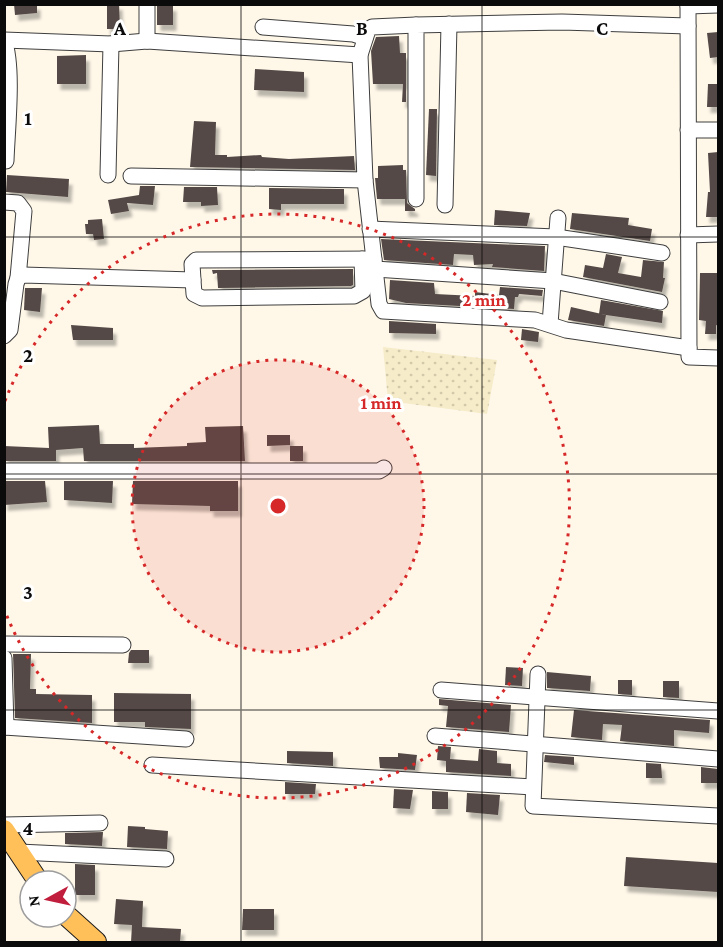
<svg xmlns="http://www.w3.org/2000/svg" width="723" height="947" font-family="'Crimson Pro',serif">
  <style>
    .farmland { fill: url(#farmland-dots) }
    .building { fill: #544a47; filter: url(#shadow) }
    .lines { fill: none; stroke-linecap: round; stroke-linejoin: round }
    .minor-casing { stroke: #3e3e3e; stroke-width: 17 }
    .major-casing { stroke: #1c1c1c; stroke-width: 22 }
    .minor { stroke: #fff; stroke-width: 15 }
    .major { stroke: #ffc059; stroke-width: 20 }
    .grid { fill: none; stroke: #0b0b0b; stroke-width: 1.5; stroke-opacity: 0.55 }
    .ring { fill: none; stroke: #d62828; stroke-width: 3; stroke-dasharray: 3 6 }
    .grid-label { font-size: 20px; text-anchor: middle; font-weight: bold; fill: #0b0b0b; stroke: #fff; stroke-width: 6; stroke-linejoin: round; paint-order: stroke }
    .centre { fill: #d62828; stroke: #fff; stroke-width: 3 }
    .ring-label { font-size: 18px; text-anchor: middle; font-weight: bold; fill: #d62828; stroke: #fff; stroke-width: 6; stroke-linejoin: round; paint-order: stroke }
  </style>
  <defs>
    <pattern id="farmland-dots" width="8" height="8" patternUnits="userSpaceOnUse" patternTransform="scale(1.5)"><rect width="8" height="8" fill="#f6ecc9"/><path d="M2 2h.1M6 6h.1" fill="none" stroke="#d2c9ab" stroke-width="1.8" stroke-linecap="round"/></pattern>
    <filter id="shadow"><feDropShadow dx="3.5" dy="6" stdDeviation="1.5" flood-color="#0004"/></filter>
  </defs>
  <rect width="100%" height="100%" fill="#fff8e9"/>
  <path class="farmland" d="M 383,347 L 497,360 L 487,414 L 388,401 Z"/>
  <g class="building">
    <path d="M 14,4 L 37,4 L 37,13 L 15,15 Z"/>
    <path d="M 107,4 L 119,4 L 120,29 L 107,29 Z"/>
    <rect x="157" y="5" width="16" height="20"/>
    <path d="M 718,32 L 718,57 L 710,58 L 707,33 Z"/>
    <path d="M 399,36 L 400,53 L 406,53 L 406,102 L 402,102 L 403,84 L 373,84 L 371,51 L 376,37 Z"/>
    <path d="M 86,55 L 86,84 L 57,84 L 57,56 Z"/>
    <path d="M 255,69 L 304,72 L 304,92 L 254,90 Z"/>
    <path d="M 708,84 L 718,84 L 718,107 L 707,107 Z"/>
    <path d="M 429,109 L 437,109 L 436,176 L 426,175 Z"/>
    <path d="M 194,121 L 216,122 L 215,155 L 227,155 L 227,157 L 261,155 L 262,157 L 289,159 L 354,156 L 355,170 L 190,167 Z"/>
    <path d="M 718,152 L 718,217 L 706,217 L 708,192 L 710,192 L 708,153 Z"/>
    <path d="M 403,165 L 403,170 L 406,170 L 407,203 L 415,209 L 415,211 L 405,211 L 405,199 L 377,199 L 375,178 L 378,178 L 378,166 Z"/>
    <path d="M 7,175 L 69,179 L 68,197 L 6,192 Z"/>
    <path d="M 140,186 L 155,186 L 153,205 L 127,203 L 129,211 L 111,214 L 108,200 L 139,195 Z"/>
    <path d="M 184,187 L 217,187 L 218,205 L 201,206 L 201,202 L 183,202 Z"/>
    <path d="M 269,188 L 344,189 L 344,204 L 281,204 L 281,210 L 269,209 Z"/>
    <path d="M 495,210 L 530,213 L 527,226 L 494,225 Z"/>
    <path d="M 572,213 L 629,218 L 628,225 L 652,229 L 650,241 L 570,229 Z"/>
    <path d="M 102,219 L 104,239 L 94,240 L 93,234 L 86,234 L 85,224 L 88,224 L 88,220 Z"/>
    <path d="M 381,239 L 545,246 L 544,271 L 492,267 L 493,264 L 474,265 L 473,255 L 454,254 L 453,265 L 384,260 Z"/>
    <path d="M 606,254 L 622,257 L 618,273 L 641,277 L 643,260 L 664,262 L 663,278 L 665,278 L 662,292 L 583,277 L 585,265 L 603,268 Z"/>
    <path d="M 353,269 L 353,285 L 351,286 L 218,288 L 217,273 L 213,274 L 212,270 Z"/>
    <path d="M 700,273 L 718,273 L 718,326 L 716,325 L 716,334 L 705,334 L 706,321 L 699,320 Z"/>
    <path d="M 390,280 L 434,283 L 435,294 L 475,296 L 475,292 L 499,295 L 500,287 L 543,290 L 542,296 L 519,294 L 518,297 L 515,297 L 514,309 L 406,303 L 389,299 Z"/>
    <path d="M 25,288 L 42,288 L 40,312 L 24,310 Z"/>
    <path d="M 601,300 L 663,311 L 662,323 L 599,314 Z"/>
    <path d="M 571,307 L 606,315 L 604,326 L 568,320 Z"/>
    <path d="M 389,321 L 436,324 L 436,334 L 389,333 Z"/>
    <path d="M 71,325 L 113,328 L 113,340 L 73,340 Z"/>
    <path d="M 522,329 L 539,332 L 538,342 L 521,340 Z"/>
    <path d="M 99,425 L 100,444 L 134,444 L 134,448 L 187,446 L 187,443 L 206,442 L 205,427 L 243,426 L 245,461 L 84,461 L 83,448 L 56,450 L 56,461 L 4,461 L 4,446 L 49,448 L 48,427 Z"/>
    <path d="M 267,435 L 290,435 L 290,445 L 267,446 Z"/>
    <rect x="290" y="446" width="13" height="15"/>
    <path d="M 4,481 L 45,481 L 47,502 L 4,505 Z"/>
    <path d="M 64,481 L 113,481 L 112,503 L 64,500 Z"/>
    <path d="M 133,481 L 238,481 L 238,511 L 210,511 L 210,506 L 132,504 Z"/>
    <path d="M 131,650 L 149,650 L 149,663 L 128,663 L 129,653 Z"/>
    <path d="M 13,654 L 31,654 L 30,689 L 36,689 L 36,694 L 92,695 L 92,723 L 15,718 Z"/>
    <path d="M 506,667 L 523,668 L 522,686 L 505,685 Z"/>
    <path d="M 547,672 L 591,676 L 590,691 L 547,688 Z"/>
    <path d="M 618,680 L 632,680 L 632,695 L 618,694 Z"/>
    <path d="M 663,681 L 679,681 L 679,698 L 663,697 Z"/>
    <path d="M 114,693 L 191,694 L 191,729 L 145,727 L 145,722 L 114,722 Z"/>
    <path d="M 439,699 L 511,705 L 509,732 L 446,727 L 448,706 L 439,705 Z"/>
    <path d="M 574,710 L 710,720 L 709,733 L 674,730 L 674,746 L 620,741 L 622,725 L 603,724 L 602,740 L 571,737 Z"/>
    <path d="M 438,746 L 451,747 L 450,759 L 478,761 L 479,749 L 497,751 L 497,763 L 511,764 L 511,776 L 446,772 L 446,761 L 437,760 Z"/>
    <path d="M 287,751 L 333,752 L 333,766 L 287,763 Z"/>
    <path d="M 398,753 L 417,755 L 415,770 L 380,768 L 379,757 L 398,757 Z"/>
    <path d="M 545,755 L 574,757 L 574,765 L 544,762 Z"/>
    <path d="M 646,763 L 661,764 L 662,778 L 646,778 Z"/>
    <path d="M 701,767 L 718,769 L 718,783 L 701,783 Z"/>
    <path d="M 285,782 L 316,784 L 315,794 L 285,794 Z"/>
    <path d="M 394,789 L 413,790 L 410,809 L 393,808 Z"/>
    <path d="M 432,791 L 448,792 L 448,809 L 432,809 Z"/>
    <path d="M 467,793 L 500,795 L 498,815 L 466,812 Z"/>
    <path d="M 128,826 L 145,827 L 145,829 L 168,831 L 167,849 L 127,847 Z"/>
    <path d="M 103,832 L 102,846 L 65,844 L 65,833 Z"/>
    <path d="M 626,857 L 718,863 L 718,892 L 624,886 Z"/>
    <path d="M 75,864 L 95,865 L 95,895 L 75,895 Z"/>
    <path d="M 116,899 L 143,901 L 142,927 L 181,929 L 180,942 L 131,942 L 132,925 L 114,924 Z"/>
    <path d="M 243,909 L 274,909 L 274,930 L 242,930 Z"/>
  </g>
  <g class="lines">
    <g class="minor-casing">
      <g id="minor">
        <path d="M 688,4 L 689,357 L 718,358"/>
        <path d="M 688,6 L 718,5"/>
        <path d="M 263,27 L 353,34 L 365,38"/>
        <path d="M 4,40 L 111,44 L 147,41 L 360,55"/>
        <path d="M 4,40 C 14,68 7,130 6,161"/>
        <path d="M 147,41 L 147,4"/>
        <path d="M 688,130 L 718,130"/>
        <path d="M 108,175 L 111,44"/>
        <path d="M 131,176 L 365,180 L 360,55 L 368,30 L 372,27 L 416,25"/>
        <path d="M 365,180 L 379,304 L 383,311 L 535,320 L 566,330 L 689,348"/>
        <path d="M 416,199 L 416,25 L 562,22 L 688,26"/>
        <path d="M 4,202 L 18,203 L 24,211 L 18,278"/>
        <path d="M 445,205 L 449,24"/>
        <path d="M 370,229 L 556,237 L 662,253"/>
        <path d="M 688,235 L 718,234"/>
        <path d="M 375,269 L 553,281 L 660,302"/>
        <path d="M 193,280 L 194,294 L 202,298 L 354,296 L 363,291 L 362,259"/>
        <path d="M 550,324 L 558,218"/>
        <path d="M 4,336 L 10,330 L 16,284 L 18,278 L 23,275 L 193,280 L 192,264 L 196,260 L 374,259"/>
        <path d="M 4,471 L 379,471 L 384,468"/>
        <path d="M 4,644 L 123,645"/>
        <path d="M 4,658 L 6,727"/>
        <path d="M 538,674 L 533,806 L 718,816"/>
        <path d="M 441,690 L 718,711"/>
        <path d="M 4,727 L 186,739"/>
        <path d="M 435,736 L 718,759"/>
        <path d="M 152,765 L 533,787"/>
        <path d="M 4,825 L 100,823"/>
        <path d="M 19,852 L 166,859"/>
      </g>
    </g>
    <g class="major-casing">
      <g id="major">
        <path d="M 4,830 L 38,881"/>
        <path d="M 66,915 L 96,942"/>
      </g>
    </g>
    <use href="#minor" class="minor"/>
    <use href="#major" class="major"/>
  </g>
  <path class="grid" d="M 241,4 L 241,942M 482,4 L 482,942M 4,237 L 718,237M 4,474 L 718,474M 4,710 L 718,710"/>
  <circle cx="278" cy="506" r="146" fill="#d62828" fill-opacity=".12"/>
  <g class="ring">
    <circle cx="278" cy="506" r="146"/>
    <path d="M5 401A292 292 0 1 1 5 611"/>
  </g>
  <g class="grid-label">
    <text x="120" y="35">A</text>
    <text x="362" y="35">B</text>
    <text x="602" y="35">C</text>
    <text x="28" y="125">1</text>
    <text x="28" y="362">2</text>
    <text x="28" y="599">3</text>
    <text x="28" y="835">4</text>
  </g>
  <circle cx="278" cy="506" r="9" class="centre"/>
  <g class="ring-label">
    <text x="484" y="306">2 min</text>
    <text x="381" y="409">1 min</text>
  </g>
  <rect width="723" height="947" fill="none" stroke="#0b0b0b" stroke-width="12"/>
  <g transform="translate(48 899) rotate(262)"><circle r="28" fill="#ffffff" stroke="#9d9d9d" stroke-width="1.5"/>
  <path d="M0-4.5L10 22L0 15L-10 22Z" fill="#c01e3c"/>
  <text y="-9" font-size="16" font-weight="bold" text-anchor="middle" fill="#0b0b0b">N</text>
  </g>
</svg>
